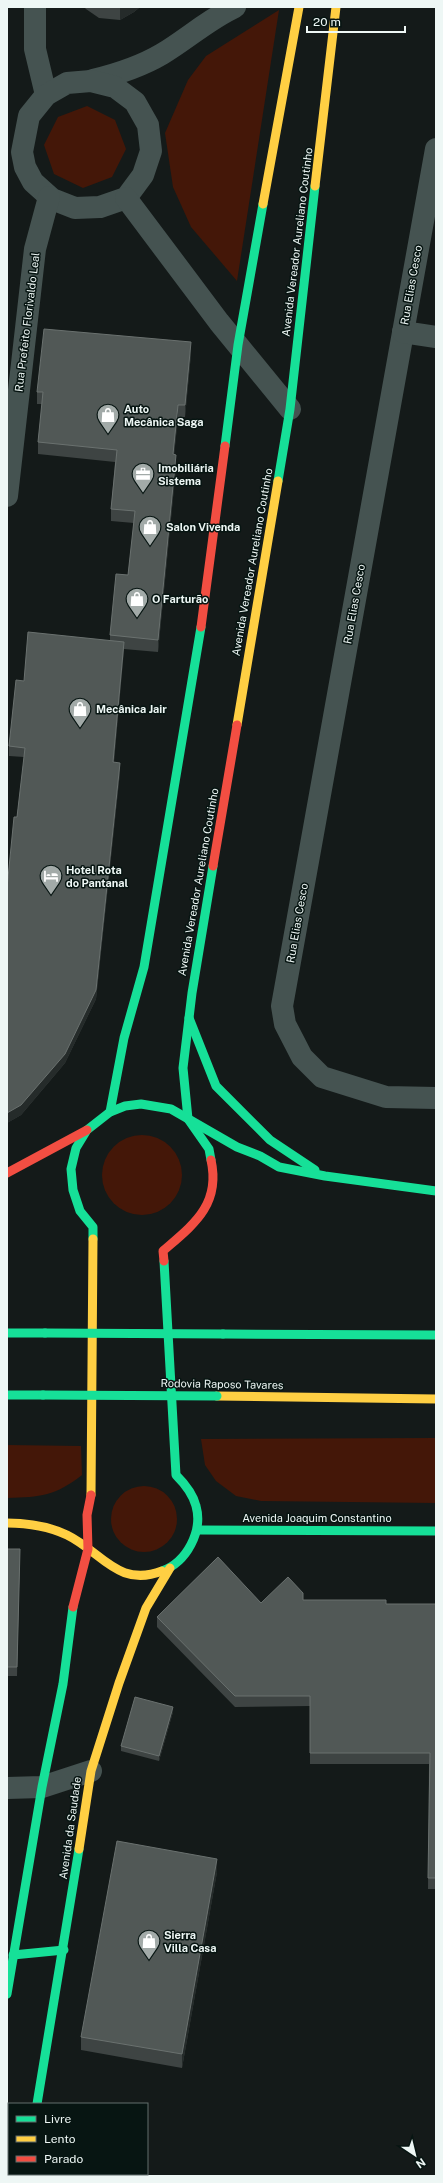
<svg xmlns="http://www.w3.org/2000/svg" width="443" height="2183" font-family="'Public Sans',sans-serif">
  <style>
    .green { fill: #441708 }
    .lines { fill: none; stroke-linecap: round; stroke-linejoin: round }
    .street { stroke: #455351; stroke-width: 22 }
    .fast { stroke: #16e098; stroke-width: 9 }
    .slow { stroke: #ffcf43; stroke-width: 9 }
    .jam { stroke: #f24e42; stroke-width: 9 }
    .fast-bridge { stroke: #16e098; stroke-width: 9 }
    .wall { fill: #3e4443 }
    .shaded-wall { fill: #252b2a }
    .building { fill: #515856; stroke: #6a716f }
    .labels { text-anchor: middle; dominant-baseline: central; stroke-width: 3; stroke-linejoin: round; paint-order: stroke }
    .street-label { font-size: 11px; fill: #eef7f5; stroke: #071512 }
    .poi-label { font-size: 11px; font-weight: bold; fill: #eef7f5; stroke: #071512; text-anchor: start }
  </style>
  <rect width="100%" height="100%" fill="#141a19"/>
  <g class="green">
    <path d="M 279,10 L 237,281 L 191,227 L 173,187 L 165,133 L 188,80 L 206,56 Z"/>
    <path d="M 87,106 L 115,120 L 126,149 L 112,177 L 83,188 L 54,174 L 44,145 L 58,117 Z"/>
    <circle cx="142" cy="1175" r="40"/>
    <path d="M 436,1438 L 436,1503 L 261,1501 L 236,1496 L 216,1481 L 205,1465 L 201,1439 Z"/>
    <path d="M 7,1445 L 81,1446 L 82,1475 C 55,1496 41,1497 7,1498 Z"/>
    <circle cx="144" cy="1519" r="33"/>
  </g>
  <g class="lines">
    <g class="street">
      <path d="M 35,7 L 35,49 L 46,95"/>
      <path d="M 93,80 C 118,74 140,67 162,54 C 187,39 209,19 235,7"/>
      <path d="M 91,81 L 115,87 L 135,102 L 148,125 L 151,151 L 143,175 L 126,198 L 100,207 L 75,208 L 52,199 L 33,182 L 25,167 L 22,152 L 29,116 L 46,95 L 67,83 Z"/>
      <path d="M 436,149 L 282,1006 L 285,1024 L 302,1057 L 322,1077 L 386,1097 L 436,1098"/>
      <path d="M 126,198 L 219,322 L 290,409"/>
      <path d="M 403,332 L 436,337"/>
      <path d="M 7,496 L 35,249 L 49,197"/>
      <path d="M 7,1788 L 42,1787 L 91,1771"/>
    </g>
    <g class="fast">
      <path d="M 225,446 L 238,345 L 263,204"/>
      <path d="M 278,481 L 290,409 L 315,186"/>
      <path d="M 189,1018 L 216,1086 L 270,1140 L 315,1170"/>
      <path d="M 110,1112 L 124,1038 L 144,967 L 201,627"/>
      <path d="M 211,1160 L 209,1149 L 188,1119 L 183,1068 L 192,993 L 213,866"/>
      <path d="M 93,1239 L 93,1227 L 80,1211 L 73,1190 L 71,1169 L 76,1148 L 87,1130 L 110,1112 L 125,1106 L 141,1104 L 171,1109 L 237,1147 L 260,1156 L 279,1167 L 325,1176 L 436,1191"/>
      <path d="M 7,1333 L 45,1333"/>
      <path d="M 223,1334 L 436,1335"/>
      <path d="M 7,1395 L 43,1395"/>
      <path d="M 198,1530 L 436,1531"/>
      <path d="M 162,1571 C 187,1562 203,1531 196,1506 C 193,1494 185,1484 176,1475 L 164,1261"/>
      <path d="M 13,1955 L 64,1950"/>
      <path d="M 7,1994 L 42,1787 L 63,1684 L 73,1607"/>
      <path d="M 37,2104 L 79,1849"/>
    </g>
    <g class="slow">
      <path d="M 315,186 L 336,7"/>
      <path d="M 263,204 L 299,7"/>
      <path d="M 237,725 L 278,481"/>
      <path d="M 217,1396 L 436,1399"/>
      <path d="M 91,1495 L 93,1239"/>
      <path d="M 7,1523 C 27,1523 48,1526 67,1535 C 102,1552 118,1588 162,1571"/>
      <path d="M 79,1849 L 91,1771 L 119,1683 L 146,1608 L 170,1568"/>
      <path d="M 24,2176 L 25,2174"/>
    </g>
    <g class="jam">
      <path d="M 201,627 L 225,446"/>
      <path d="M 213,866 L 237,725"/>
      <path d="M 7,1173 L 87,1130"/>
      <path d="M 164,1261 L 163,1251 C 193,1225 221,1205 211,1160"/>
      <path d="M 73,1607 L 88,1549 L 87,1515 L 91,1495"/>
    </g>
    <g class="fast-bridge">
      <path d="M 45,1333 L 223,1334"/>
      <path d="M 43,1395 L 217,1396"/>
    </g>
  </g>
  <g class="wall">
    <path d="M 84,7 L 140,7 L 134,12 L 120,20 L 99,18 L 86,9 Z"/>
    <path d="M 191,354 L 185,417 L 178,417 L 174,455 L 176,467 L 158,652 L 124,649 L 114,762 L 120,772 L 96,999 L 65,1063 L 21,1115 L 7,1123 L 7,888 L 17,817 L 24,757 L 9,756 L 9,746 L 24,681 L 110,640 L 110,635 L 128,575 L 134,523 L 111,521 L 111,509 L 115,462 L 38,454 L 38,442 L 42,404 L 37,404 L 37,392 Z"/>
    <path d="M 7,1549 L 20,1549 L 17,1676 L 7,1676 Z"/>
    <path d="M 303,1600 L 386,1604 L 436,1604 L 436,1889 L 428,1889 L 429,1764 L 310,1764 L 310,1706 L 235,1707 L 157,1627 L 157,1617 L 261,1603 Z"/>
    <path d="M 173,1712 L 159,1761 L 121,1751 L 121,1746 Z"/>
    <path d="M 217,1872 L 182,2068 L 81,2050 L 81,2037 Z"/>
  </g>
  <g class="shaded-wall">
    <path d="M 121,7 L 140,7 L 134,12 L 120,20 L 120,8 Z"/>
    <path d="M 191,342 L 191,354 L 185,417 L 185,405 Z"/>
    <path d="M 178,405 L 178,417 L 173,467 L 173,454 Z"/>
    <path d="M 176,455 L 176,467 L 158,652 L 158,640 Z"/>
    <path d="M 124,642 L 124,651 L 113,771 L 113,762 Z"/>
    <path d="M 120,763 L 120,772 L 96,999 L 65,1063 L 21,1115 L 7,1123 L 7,1113 Z"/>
    <path d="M 173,1707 L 173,1712 L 159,1761 L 159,1756 Z"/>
    <path d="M 217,1859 L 217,1872 L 182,2068 L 182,2054 Z"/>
  </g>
  <g class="building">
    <path d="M 44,329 L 191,342 L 185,405 L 178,405 L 173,454 L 176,455 L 158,640 L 110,635 L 116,574 L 128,575 L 135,511 L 111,509 L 117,450 L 38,442 L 43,392 L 37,392 Z"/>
    <path d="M 28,632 L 124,642 L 113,762 L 120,763 L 96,990 L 65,1054 L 21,1105 L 7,1113 L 7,888 L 14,817 L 17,817 L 25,748 L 9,746 L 16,680 L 24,681 Z"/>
    <path d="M 7,1549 L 20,1549 L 17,1667 L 7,1667 Z"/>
    <path d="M 218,1557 L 261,1603 L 288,1577 L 303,1593 L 303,1600 L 386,1600 L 386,1604 L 436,1604 L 436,1878 L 428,1878 L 430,1753 L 310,1753 L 310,1696 L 235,1696 L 157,1617 Z"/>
    <path d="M 135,1697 L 173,1707 L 159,1756 L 121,1746 Z"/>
    <path d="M 117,1841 L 217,1859 L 182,2054 L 81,2037 Z"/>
  </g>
  <defs>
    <g id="shop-pin" transform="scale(1.15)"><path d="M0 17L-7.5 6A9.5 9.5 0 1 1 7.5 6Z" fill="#a2aaa8" stroke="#071512"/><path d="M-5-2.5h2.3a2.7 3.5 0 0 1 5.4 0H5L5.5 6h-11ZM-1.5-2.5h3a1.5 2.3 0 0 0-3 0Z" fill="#fff"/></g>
    <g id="office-pin" transform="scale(1.15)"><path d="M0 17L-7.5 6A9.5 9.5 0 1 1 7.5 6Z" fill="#a2aaa8" stroke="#071512"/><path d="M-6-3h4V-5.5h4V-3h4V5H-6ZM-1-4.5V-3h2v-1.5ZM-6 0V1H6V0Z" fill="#fff"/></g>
    <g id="hotel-pin" transform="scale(1.15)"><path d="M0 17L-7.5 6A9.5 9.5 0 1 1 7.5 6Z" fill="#a2aaa8" stroke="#071512"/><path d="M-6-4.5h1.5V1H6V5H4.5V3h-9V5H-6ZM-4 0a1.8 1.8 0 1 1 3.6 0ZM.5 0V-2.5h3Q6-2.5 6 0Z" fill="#fff"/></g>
  </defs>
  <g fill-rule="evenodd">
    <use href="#shop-pin" x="108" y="415"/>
    <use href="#office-pin" x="143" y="474"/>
    <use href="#shop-pin" x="150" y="527"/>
    <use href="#shop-pin" x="137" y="599"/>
    <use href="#shop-pin" x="80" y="709"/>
    <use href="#hotel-pin" x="51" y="876"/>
    <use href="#shop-pin" x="149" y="1941"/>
  </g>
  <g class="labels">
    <g class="street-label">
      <text transform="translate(297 242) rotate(-83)">Avenida Vereador Aureliano Coutinho</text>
      <text transform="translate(411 285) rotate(-80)">Rua Elias Cesco</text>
      <text transform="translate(27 322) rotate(-83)">Rua Prefeito Florivaldo Leal</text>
      <text transform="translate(252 562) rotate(-80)">Avenida Vereador Aureliano Coutinho</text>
      <text transform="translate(354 604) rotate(-80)">Rua Elias Cesco</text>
      <text transform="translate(198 882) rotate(-80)">Avenida Vereador Aureliano Coutinho</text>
      <text transform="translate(297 923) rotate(-80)">Rua Elias Cesco</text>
      <text transform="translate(222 1384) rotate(1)">Rodovia Raposo Tavares</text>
      <text x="317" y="1518">Avenida Joaquim Constantino</text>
      <text transform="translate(70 1828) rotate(-82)">Avenida da Saudade</text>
    </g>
    <g class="poi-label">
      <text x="124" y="409">Auto<tspan x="124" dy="13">Mecânica Saga</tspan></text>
      <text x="158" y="468">Imobiliária<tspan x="158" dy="13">Sistema</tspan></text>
      <text x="166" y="527">Salon Vivenda</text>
      <text x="152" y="599">O Farturão</text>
      <text x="96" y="709">Mecânica Jair</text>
      <text x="66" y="870">Hotel Rota<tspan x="66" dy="13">do Pantanal</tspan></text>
      <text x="164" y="1935">Sierra<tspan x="164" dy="13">Villa Casa</tspan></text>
    </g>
  </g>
  <rect width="443" height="2183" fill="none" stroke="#eef7f5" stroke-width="16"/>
  <rect x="8" y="2103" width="140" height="72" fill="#071512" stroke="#636f6d"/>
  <rect x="16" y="2116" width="20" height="6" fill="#16e098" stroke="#636f6d"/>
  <text x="44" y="2123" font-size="12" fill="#eef7f5">Livre</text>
  <rect x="16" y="2136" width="20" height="6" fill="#ffcf43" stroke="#636f6d"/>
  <text x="44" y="2143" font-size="12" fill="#eef7f5">Lento</text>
  <rect x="16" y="2156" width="20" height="6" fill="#f24e42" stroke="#636f6d"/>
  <text x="44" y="2163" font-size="12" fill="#eef7f5">Parado</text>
  <g transform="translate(415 2155) rotate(145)" stroke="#071512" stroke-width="3" paint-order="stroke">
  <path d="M0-3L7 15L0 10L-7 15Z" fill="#eef7f5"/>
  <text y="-6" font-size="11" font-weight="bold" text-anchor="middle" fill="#eef7f5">N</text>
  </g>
  <path d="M307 26v6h98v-6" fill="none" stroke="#eef7f5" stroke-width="2"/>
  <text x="313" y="26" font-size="12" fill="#eef7f5" stroke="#071512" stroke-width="3" paint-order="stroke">20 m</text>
</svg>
